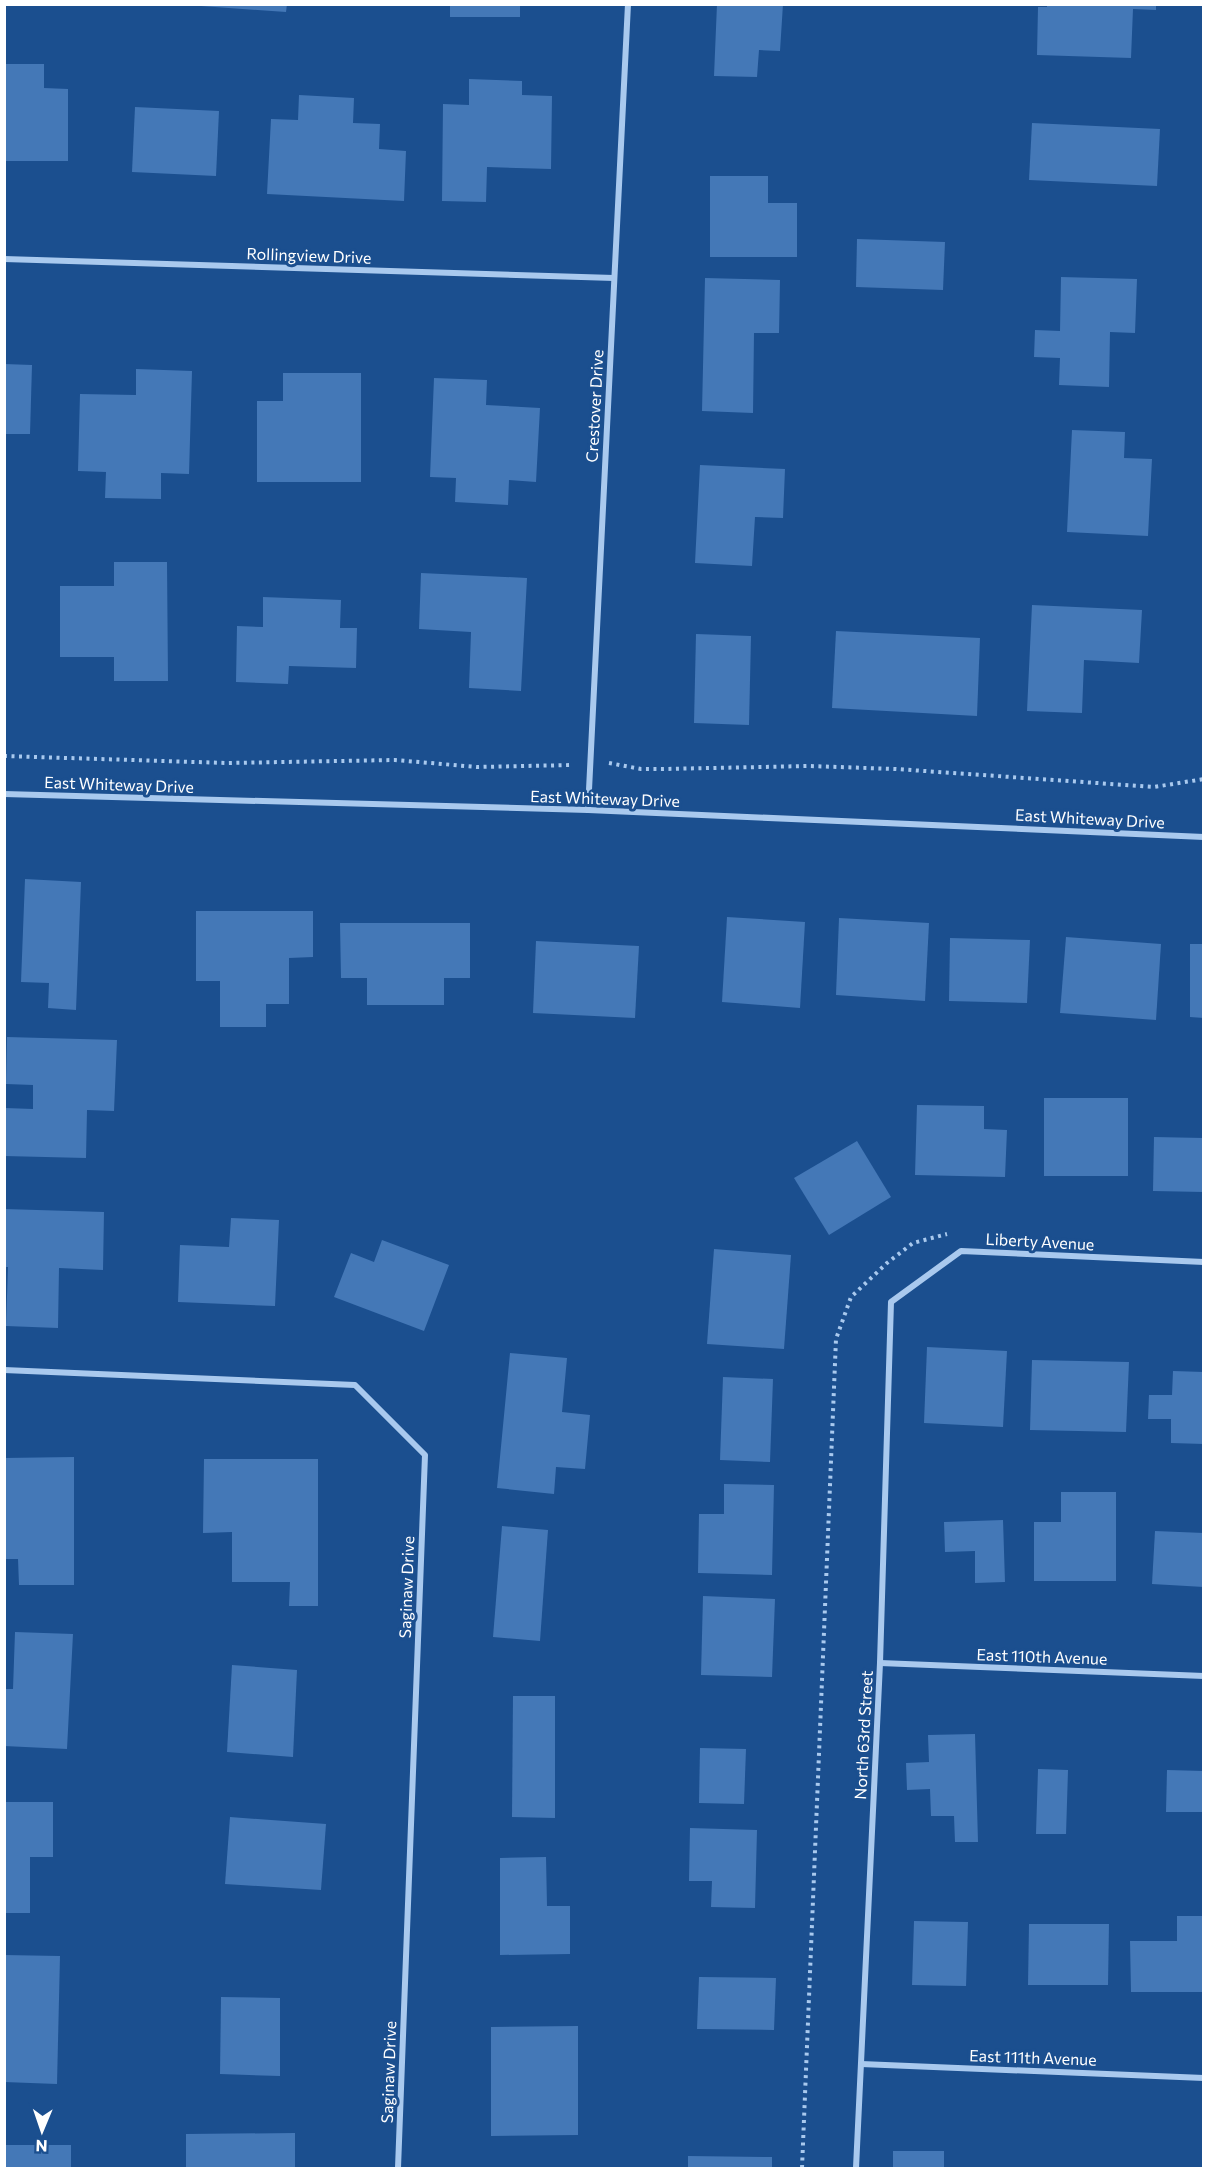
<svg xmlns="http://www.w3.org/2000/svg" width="1208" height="2173" font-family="Commissioner,sans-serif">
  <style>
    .building { fill: #4478b7 }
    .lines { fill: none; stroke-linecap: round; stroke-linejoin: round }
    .path { stroke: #a9c9ee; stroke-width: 4; stroke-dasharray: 3 4.5; stroke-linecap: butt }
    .street { stroke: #a9c9ee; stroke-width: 6 }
    .labels { text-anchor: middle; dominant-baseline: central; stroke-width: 6; stroke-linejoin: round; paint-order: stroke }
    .street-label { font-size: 16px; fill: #fff; stroke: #1b4f8f }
  </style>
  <rect width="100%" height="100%" fill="#1b4f8f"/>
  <g class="building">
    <path d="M 201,4 L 287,4 L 286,12 L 201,6 Z"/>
    <rect x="450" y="4" width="70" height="13"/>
    <path d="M 717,4 L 783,4 L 780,51 L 759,50 L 757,77 L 714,76 Z"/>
    <path d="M 1047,4 L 1156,4 L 1156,10 L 1133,9 L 1131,58 L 1037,55 L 1038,7 L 1047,7 Z"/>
    <path d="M 4,64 L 44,64 L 44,88 L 68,89 L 68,161 L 4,161 Z"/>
    <path d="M 469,79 L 522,81 L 522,95 L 552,96 L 551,169 L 487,167 L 486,202 L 442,201 L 443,104 L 469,105 Z"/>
    <path d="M 299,95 L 354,98 L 353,123 L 380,124 L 379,149 L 406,151 L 404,201 L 267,194 L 271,119 L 298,120 Z"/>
    <path d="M 135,107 L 219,111 L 216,176 L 132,172 Z"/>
    <path d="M 1032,123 L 1160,129 L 1157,186 L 1029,180 Z"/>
    <path d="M 710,176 L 768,176 L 768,203 L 797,203 L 797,257 L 710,257 Z"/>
    <path d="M 857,239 L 945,242 L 943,290 L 856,287 Z"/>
    <path d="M 1061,277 L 1137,279 L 1135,333 L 1110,332 L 1109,387 L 1059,385 L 1060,358 L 1034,357 L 1035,330 L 1060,331 Z"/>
    <path d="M 705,278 L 780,280 L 779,333 L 754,333 L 753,413 L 702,411 Z"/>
    <path d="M 4,364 L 32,365 L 30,434 L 4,434 Z"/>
    <path d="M 136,369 L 192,371 L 189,474 L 161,473 L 161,499 L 105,498 L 106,472 L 78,471 L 80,394 L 136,395 Z"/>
    <path d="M 283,373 L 361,373 L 361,482 L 257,482 L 257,401 L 283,401 Z"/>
    <path d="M 434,378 L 487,380 L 486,405 L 540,408 L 536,482 L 509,480 L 508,505 L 455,502 L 456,478 L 430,477 Z"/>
    <path d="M 1072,430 L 1125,432 L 1124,458 L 1152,459 L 1148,536 L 1067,532 Z"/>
    <path d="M 700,465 L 785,469 L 783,518 L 755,517 L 752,566 L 695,563 Z"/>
    <path d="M 114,562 L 167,562 L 168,681 L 114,681 L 114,657 L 60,657 L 60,586 L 114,586 Z"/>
    <path d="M 421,573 L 527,578 L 521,691 L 469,688 L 471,632 L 419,629 Z"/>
    <path d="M 263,597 L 341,600 L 340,628 L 357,628 L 356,668 L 289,666 L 288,684 L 236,682 L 237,626 L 263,627 Z"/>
    <path d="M 1032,605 L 1142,610 L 1139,663 L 1084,660 L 1082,713 L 1027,711 Z"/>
    <path d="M 836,631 L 980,638 L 977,716 L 832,708 Z"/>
    <path d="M 696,634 L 751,636 L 749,725 L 694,723 Z"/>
    <path d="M 25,879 L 81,882 L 76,1010 L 48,1008 L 49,983 L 21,982 Z"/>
    <path d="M 196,911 L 313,911 L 313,957 L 289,958 L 289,1004 L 266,1004 L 266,1027 L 220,1027 L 220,981 L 196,981 Z"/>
    <path d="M 727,917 L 805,922 L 800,1008 L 722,1002 Z"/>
    <path d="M 839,918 L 929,923 L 925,1001 L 836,995 Z"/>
    <path d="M 340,923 L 470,923 L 470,978 L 444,978 L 444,1005 L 367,1005 L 367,978 L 341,978 Z"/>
    <path d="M 1066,937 L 1161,944 L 1156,1020 L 1060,1013 Z"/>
    <path d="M 950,938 L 1030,940 L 1027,1003 L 949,1001 Z"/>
    <path d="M 536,941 L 639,946 L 635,1018 L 533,1013 Z"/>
    <path d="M 1190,944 L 1204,944 L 1204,1018 L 1190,1017 Z"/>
    <path d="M 7,1037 L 117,1040 L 114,1111 L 87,1110 L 86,1158 L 4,1156 L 5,1108 L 33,1109 L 33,1085 L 6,1084 Z"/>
    <rect x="1044" y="1098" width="84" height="78"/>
    <path d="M 917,1105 L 984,1106 L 984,1129 L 1007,1130 L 1005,1177 L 915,1175 Z"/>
    <path d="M 1154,1137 L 1204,1138 L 1204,1192 L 1153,1191 Z"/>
    <path d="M 857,1141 L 891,1197 L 829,1235 L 794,1178 Z"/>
    <path d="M 4,1209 L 104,1212 L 103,1270 L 59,1268 L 58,1328 L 6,1326 L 8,1267 L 4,1267 Z"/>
    <path d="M 231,1218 L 279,1220 L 275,1306 L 178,1302 L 180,1245 L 229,1247 Z"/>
    <path d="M 382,1240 L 449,1265 L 424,1331 L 334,1297 L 351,1253 L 374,1262 Z"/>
    <path d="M 714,1249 L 791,1255 L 784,1349 L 707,1344 Z"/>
    <path d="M 927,1347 L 1007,1351 L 1003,1427 L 924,1423 Z"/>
    <path d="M 510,1353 L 567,1358 L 562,1412 L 590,1415 L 585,1469 L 556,1467 L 554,1494 L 497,1488 Z"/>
    <path d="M 1032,1360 L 1129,1362 L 1126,1432 L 1030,1430 Z"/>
    <path d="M 1173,1371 L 1204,1372 L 1204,1444 L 1171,1443 L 1171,1419 L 1148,1419 L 1149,1395 L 1172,1395 Z"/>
    <path d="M 723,1377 L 773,1379 L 770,1462 L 720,1460 Z"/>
    <path d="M 74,1457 L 74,1585 L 19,1585 L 18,1559 L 4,1559 L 4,1458 Z"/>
    <path d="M 204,1459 L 318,1459 L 318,1606 L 289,1606 L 290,1582 L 232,1582 L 232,1532 L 203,1533 Z"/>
    <path d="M 724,1484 L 774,1485 L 772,1575 L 698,1573 L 699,1514 L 724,1514 Z"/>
    <path d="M 1061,1492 L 1116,1492 L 1116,1581 L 1034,1581 L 1034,1522 L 1061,1522 Z"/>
    <path d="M 1003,1520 L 1005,1582 L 975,1583 L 975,1551 L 945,1552 L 944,1522 Z"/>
    <path d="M 502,1526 L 548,1530 L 540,1641 L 493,1637 Z"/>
    <path d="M 1155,1531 L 1204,1533 L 1204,1587 L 1152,1584 Z"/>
    <path d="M 703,1596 L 775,1599 L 772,1677 L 701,1675 Z"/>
    <path d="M 15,1632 L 73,1634 L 67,1749 L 4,1746 L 4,1689 L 13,1689 Z"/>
    <path d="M 232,1665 L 297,1670 L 293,1757 L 227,1752 Z"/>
    <path d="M 513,1696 L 555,1696 L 555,1818 L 512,1817 Z"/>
    <path d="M 975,1734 L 978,1842 L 955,1842 L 954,1816 L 931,1816 L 930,1789 L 907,1790 L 906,1763 L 929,1762 L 928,1735 Z"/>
    <path d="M 700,1748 L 746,1749 L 744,1804 L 699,1803 Z"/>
    <path d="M 1038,1769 L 1068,1770 L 1066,1834 L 1036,1834 Z"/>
    <path d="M 1167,1770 L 1204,1771 L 1204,1812 L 1166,1812 Z"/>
    <path d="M 5,1802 L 53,1802 L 53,1857 L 30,1857 L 30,1913 L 4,1913 Z"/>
    <path d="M 230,1817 L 326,1824 L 321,1890 L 225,1884 Z"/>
    <path d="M 690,1828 L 757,1830 L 755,1908 L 711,1907 L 712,1881 L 689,1881 Z"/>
    <path d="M 546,1857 L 547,1906 L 570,1906 L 570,1954 L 500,1955 L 500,1858 Z"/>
    <path d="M 1177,1916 L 1204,1916 L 1204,1992 L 1131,1992 L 1130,1941 L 1177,1941 Z"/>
    <path d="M 914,1921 L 968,1922 L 966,1986 L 912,1985 Z"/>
    <path d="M 1029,1924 L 1109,1924 L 1108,1985 L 1028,1985 Z"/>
    <path d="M 4,1955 L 60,1956 L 57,2084 L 4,2082 Z"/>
    <path d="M 699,1977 L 776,1978 L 774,2030 L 697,2029 Z"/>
    <path d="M 221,1997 L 280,1998 L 280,2076 L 220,2074 Z"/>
    <path d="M 578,2026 L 578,2135 L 491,2136 L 491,2027 Z"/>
    <path d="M 295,2133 L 295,2168 L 186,2168 L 186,2134 Z"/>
    <rect x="4" y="2145" width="67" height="23"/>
    <rect x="893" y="2151" width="51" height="17"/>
    <path d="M 688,2156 L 772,2157 L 772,2168 L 688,2168 Z"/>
  </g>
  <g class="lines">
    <g class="path">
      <path d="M 4,756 L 227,763 L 395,760 L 477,767 L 572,765"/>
      <path d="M 609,763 L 641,769 L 663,769 L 809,766 L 896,769 L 1154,787 L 1204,779"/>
      <path d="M 802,2168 L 836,1339 L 851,1297 L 887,1263 L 913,1243 L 947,1234"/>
    </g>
    <g class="street">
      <path d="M 4,259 L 614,278"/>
      <path d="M 4,794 L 588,810 L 1204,837"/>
      <path d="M 588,810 L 628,4"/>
      <path d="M 4,1370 L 355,1385 L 425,1455 L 398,2168"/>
      <path d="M 880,1663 L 1204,1676"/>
      <path d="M 861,2064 L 1204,2078"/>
      <path d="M 856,2168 L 880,1663 L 891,1302 L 961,1251 L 1204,1262"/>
    </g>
  </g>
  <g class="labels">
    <g class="street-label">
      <text transform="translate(309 255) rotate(2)">Rollingview Drive</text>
      <text transform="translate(594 406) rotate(-87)">Crestover Drive</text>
      <text transform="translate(119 784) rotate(2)">East Whiteway Drive</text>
      <text transform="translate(605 798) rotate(2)">East Whiteway Drive</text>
      <text transform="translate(1090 818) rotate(3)">East Whiteway Drive</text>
      <text transform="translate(1040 1241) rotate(3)">Liberty Avenue</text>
      <text transform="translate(406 1587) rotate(-88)">Saginaw Drive</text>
      <text transform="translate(1042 1656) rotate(2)">East 110th Avenue</text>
      <text transform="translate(863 1735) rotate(-87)">North 63rd Street</text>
      <text transform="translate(1033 2057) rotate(2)">East 111th Avenue</text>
      <text transform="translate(388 2072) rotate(-88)">Saginaw Drive</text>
    </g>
  </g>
  <rect width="1208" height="2173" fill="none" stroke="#ffffff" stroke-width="12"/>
  <g transform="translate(42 2131) rotate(182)" stroke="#1b4f8f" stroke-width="4.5" paint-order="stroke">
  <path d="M0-4.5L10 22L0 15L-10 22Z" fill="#ffffff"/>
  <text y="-9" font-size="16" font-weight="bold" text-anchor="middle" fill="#ffffff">N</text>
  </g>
</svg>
